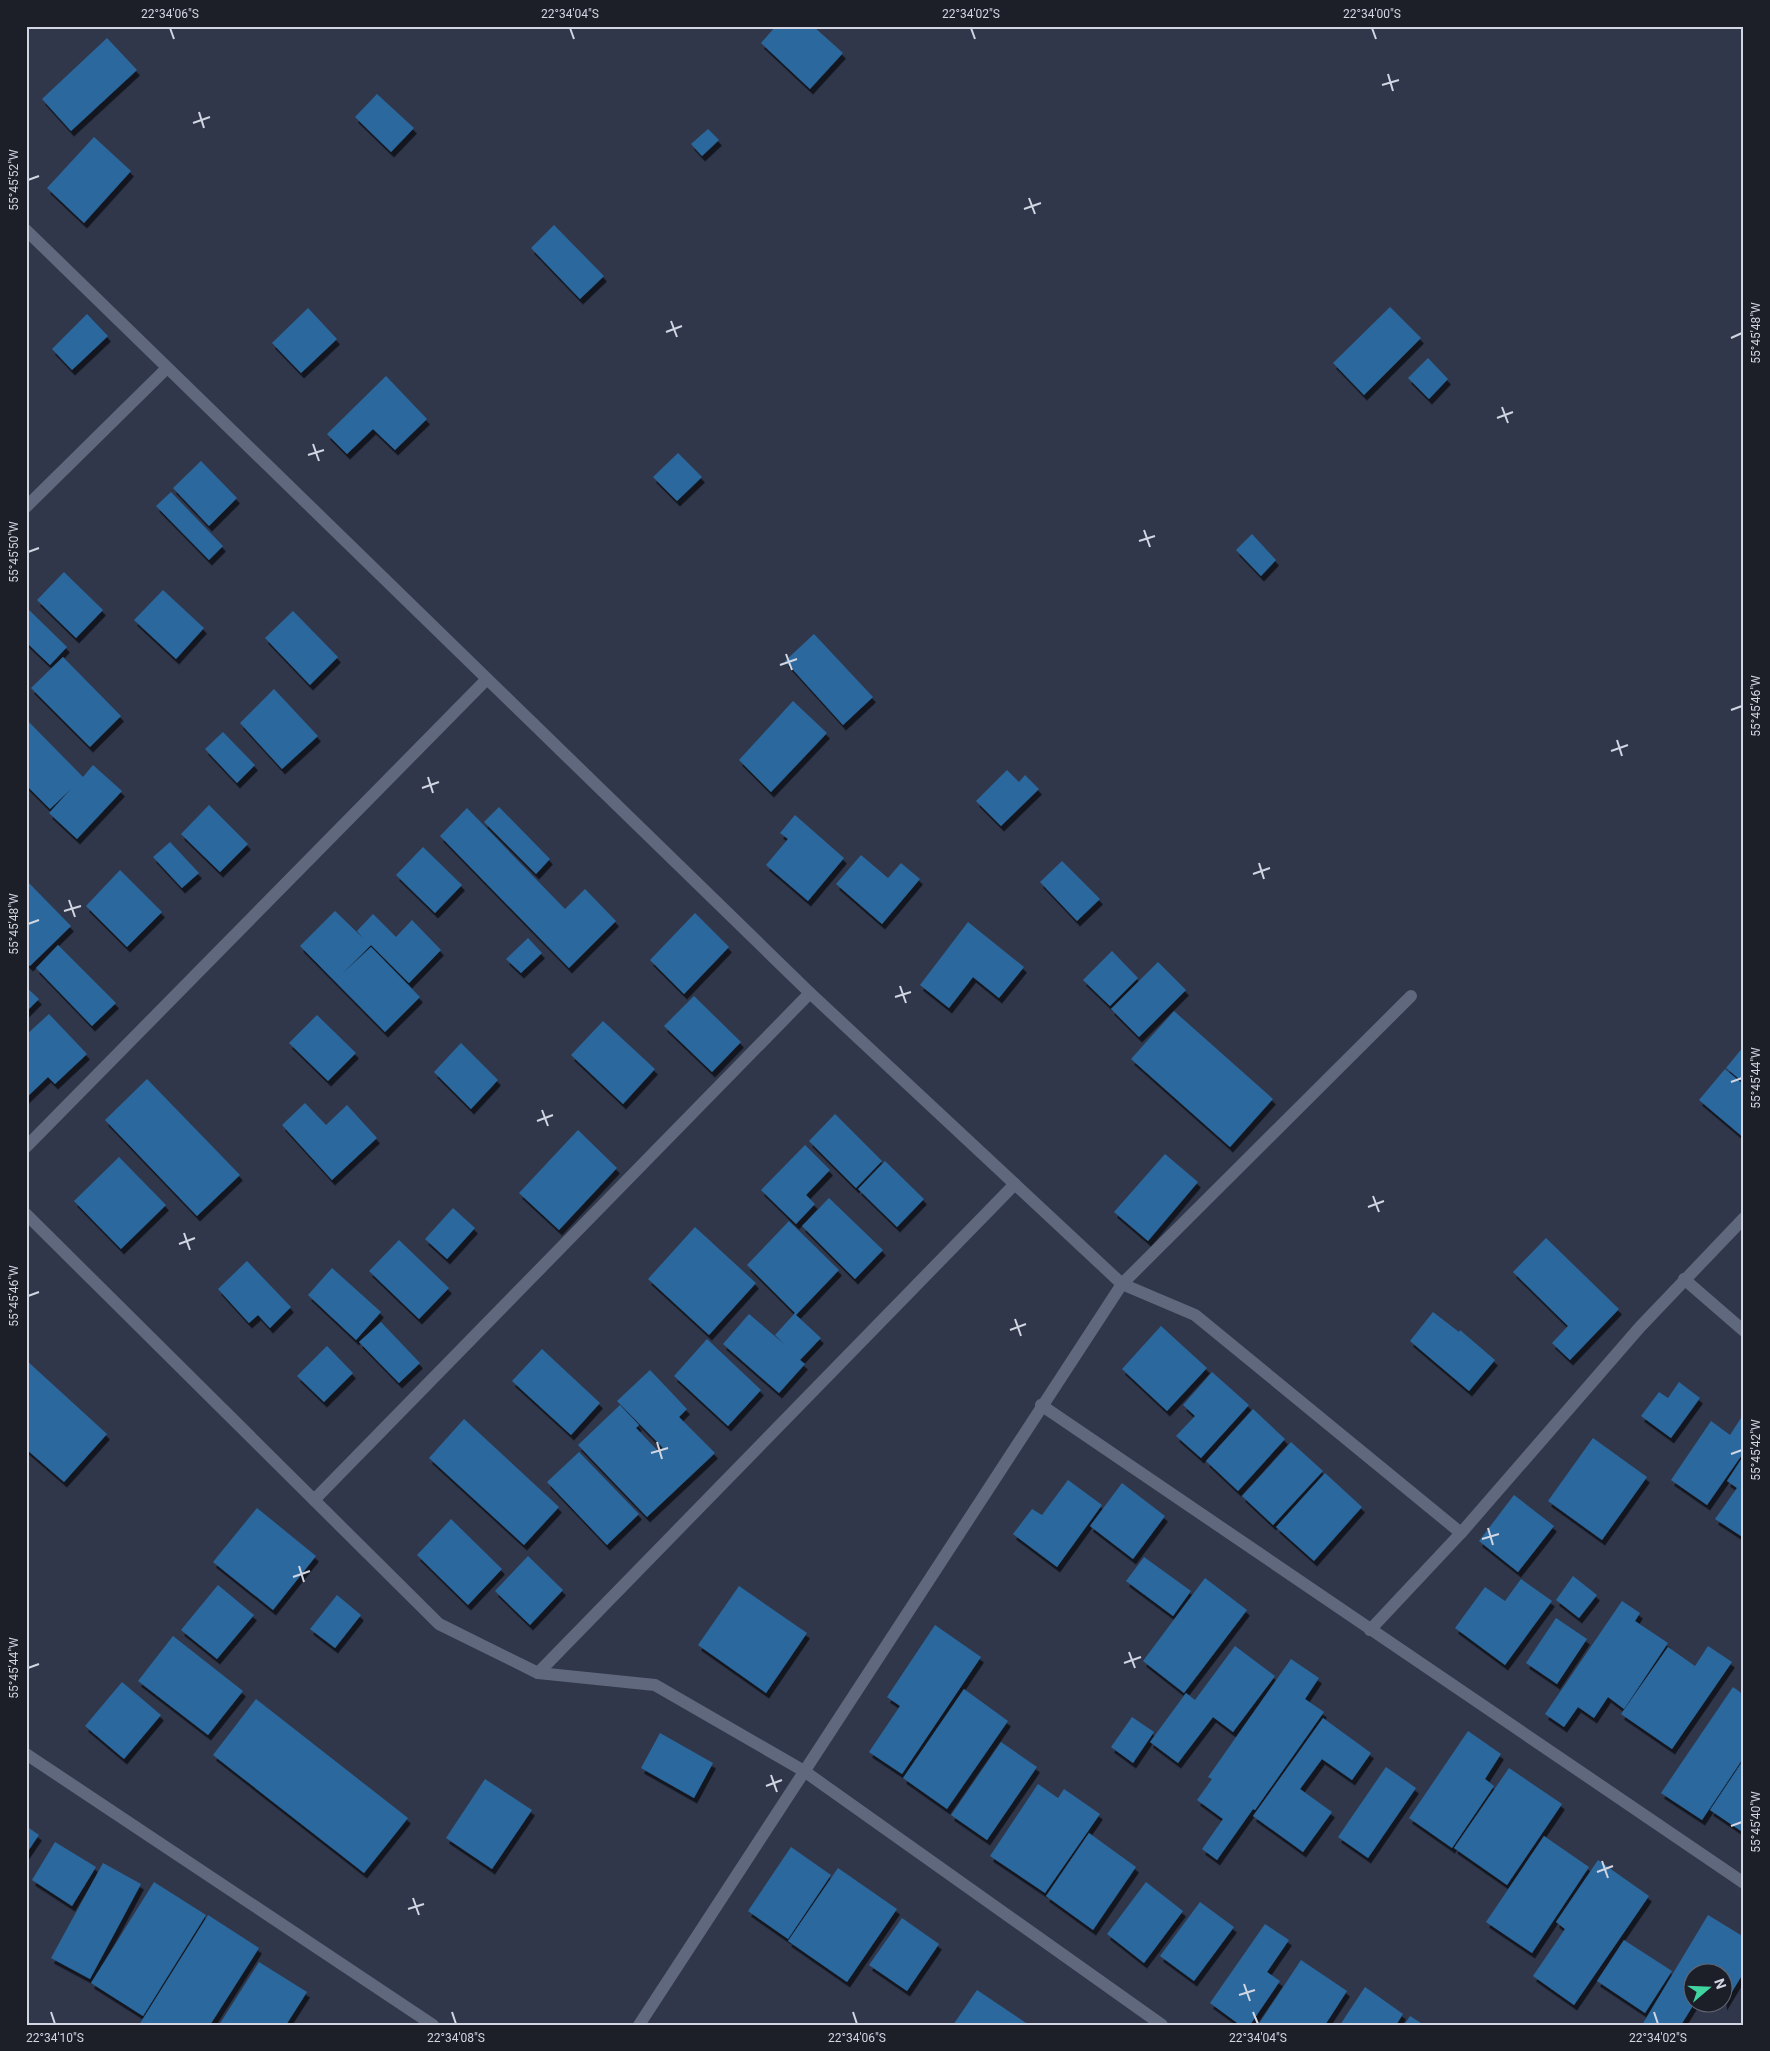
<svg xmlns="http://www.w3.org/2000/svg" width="1770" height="2051" font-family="Roboto,sans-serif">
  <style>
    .building { fill: #2b689d; filter: url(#shadow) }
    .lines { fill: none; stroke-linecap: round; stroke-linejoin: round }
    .minor { stroke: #60687e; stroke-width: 12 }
    .ticks { fill: none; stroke: #d1d6e2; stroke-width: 2 }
    .neatline { fill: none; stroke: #d1d6e2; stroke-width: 2 }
    .ticks-label { font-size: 12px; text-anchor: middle; fill: #d1d6e2 }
  </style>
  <defs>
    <filter id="shadow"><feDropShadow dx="3" dy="5.5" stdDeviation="0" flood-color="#0009"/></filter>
  </defs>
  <rect width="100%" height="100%" fill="#30374b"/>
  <g class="building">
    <path d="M 776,26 L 813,26 L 843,53 L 810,89 L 761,43 Z"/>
    <path d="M 107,38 L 137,70 L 71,131 L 42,99 Z"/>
    <path d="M 377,94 L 414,128 L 391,152 L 355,117 Z"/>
    <path d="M 708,129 L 719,140 L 702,156 L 691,144 Z"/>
    <path d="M 94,137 L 131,171 L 84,223 L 47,188 Z"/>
    <path d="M 554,225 L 604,276 L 580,299 L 531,248 Z"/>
    <path d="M 1390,307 L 1421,338 L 1364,395 L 1333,363 Z"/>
    <path d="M 308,308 L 337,339 L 301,373 L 272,343 Z"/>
    <path d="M 87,314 L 108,336 L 72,370 L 52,349 Z"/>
    <path d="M 1428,358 L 1448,379 L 1429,399 L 1408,378 Z"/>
    <path d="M 386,376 L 427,419 L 395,450 L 373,429 L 347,454 L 327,434 Z"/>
    <path d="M 678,453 L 702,477 L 677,501 L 653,477 Z"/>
    <path d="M 201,461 L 237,498 L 209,526 L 173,488 Z"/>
    <path d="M 171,492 L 223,546 L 209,560 L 156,506 Z"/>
    <path d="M 1252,534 L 1276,560 L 1261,576 L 1236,550 Z"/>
    <path d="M 64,572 L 103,610 L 76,638 L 37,600 Z"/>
    <path d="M 163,590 L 204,628 L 176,659 L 134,620 Z"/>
    <path d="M 26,607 L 67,647 L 50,665 L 26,642 Z"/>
    <path d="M 293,611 L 338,657 L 310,685 L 265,638 Z"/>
    <path d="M 814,634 L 873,697 L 843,725 L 785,661 Z"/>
    <path d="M 63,657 L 121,716 L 90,747 L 31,688 Z"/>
    <path d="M 274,689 L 318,736 L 282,769 L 240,723 Z"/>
    <path d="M 793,701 L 827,733 L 771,792 L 739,760 Z"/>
    <path d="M 26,719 L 83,777 L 93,765 L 122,791 L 77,839 L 49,813 L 71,789 L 50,809 L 26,785 Z"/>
    <path d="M 223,732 L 255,765 L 237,783 L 205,749 Z"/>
    <path d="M 1007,770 L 1019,782 L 1025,775 L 1039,789 L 1001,826 L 976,801 Z"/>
    <path d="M 209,805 L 248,844 L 220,872 L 181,834 Z"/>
    <path d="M 499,807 L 550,859 L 536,874 L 484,822 Z"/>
    <path d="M 467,808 L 565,909 L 585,889 L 616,921 L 569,968 L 440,836 Z"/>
    <path d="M 795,815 L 844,858 L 808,901 L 766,865 L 788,839 L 780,833 Z"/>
    <path d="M 170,842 L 199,873 L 182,888 L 153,857 Z"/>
    <path d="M 423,847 L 462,885 L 435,913 L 396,875 Z"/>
    <path d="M 861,855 L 888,878 L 901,863 L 920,879 L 882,924 L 836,884 Z"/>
    <path d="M 1062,861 L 1100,899 L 1077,921 L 1040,882 Z"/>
    <path d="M 120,870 L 162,912 L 127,947 L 86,906 Z"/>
    <path d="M 26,880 L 71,926 L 30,966 L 26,962 Z"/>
    <path d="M 335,911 L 363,938 L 357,931 L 373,914 L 396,937 L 412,920 L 441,950 L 409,983 L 371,945 L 342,974 L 371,947 L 420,997 L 385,1032 L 300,946 Z"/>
    <path d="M 695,913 L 729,947 L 684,994 L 650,960 Z"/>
    <path d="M 968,922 L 1024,967 L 999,998 L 973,977 L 949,1008 L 920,985 Z"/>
    <path d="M 528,938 L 542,953 L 521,973 L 506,959 Z"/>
    <path d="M 58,945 L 116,1003 L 92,1026 L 36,968 Z"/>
    <path d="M 1112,951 L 1138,978 L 1110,1006 L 1083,980 Z"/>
    <path d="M 1158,962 L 1186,990 L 1139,1037 L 1111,1009 Z"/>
    <path d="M 26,987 L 39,999 L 26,1012 Z"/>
    <path d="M 694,996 L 741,1042 L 712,1072 L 664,1026 Z"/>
    <path d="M 1174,1011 L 1273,1099 L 1230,1147 L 1131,1059 Z"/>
    <path d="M 49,1014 L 87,1054 L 55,1084 L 48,1077 L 26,1098 L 26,1060 L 29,1057 L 26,1054 L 26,1035 Z"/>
    <path d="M 317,1015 L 356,1053 L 328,1081 L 289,1043 Z"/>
    <path d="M 603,1021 L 655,1069 L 623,1104 L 571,1055 Z"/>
    <path d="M 461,1043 L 498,1080 L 471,1109 L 434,1072 Z"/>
    <path d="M 1744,1046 L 1744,1083 L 1726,1068 Z"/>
    <path d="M 1725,1069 L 1744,1085 L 1744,1138 L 1699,1100 Z"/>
    <path d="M 147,1079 L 240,1175 L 197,1216 L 105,1120 Z"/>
    <path d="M 305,1103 L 326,1125 L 347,1105 L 377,1138 L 332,1180 L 282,1125 Z"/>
    <path d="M 835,1114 L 882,1161 L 856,1188 L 809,1141 Z"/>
    <path d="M 578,1130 L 617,1168 L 559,1230 L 519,1193 Z"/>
    <path d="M 805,1145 L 830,1170 L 806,1195 L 815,1204 L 796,1224 L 761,1190 Z"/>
    <path d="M 1165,1154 L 1198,1182 L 1148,1241 L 1114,1212 Z"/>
    <path d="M 119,1157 L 166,1205 L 121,1249 L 74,1201 Z"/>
    <path d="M 885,1161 L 924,1199 L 897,1227 L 858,1189 Z"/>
    <path d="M 829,1198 L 883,1250 L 855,1279 L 802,1226 Z"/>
    <path d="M 453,1208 L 475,1228 L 447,1259 L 425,1239 Z"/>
    <path d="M 789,1221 L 839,1270 L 796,1315 L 821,1338 L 800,1360 L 805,1364 L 779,1393 L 723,1344 L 749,1314 L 784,1344 L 775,1335 L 795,1313 L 747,1265 Z"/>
    <path d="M 695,1227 L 756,1283 L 709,1335 L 648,1279 Z"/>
    <path d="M 1546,1238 L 1619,1309 L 1570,1360 L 1552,1343 L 1568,1326 L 1513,1272 Z"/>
    <path d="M 399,1240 L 449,1288 L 419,1319 L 369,1271 Z"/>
    <path d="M 247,1261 L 291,1307 L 270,1328 L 258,1315 L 249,1323 L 218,1289 Z"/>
    <path d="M 332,1268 L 381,1312 L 356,1340 L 308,1295 Z"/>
    <path d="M 1433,1312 L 1459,1332 L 1460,1330 L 1495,1360 L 1469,1391 L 1410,1341 Z"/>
    <path d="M 381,1322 L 420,1363 L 399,1383 L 359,1342 Z"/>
    <path d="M 1161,1326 L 1207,1368 L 1167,1411 L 1122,1369 Z"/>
    <path d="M 707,1339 L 761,1390 L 728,1426 L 674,1376 Z"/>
    <path d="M 327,1346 L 353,1373 L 324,1402 L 297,1376 Z"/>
    <path d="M 542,1349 L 600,1403 L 571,1435 L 512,1381 Z"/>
    <path d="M 26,1360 L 107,1434 L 64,1482 L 26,1449 Z"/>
    <path d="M 650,1370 L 687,1409 L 679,1417 L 715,1453 L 647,1517 L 578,1445 L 620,1405 L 639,1425 L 636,1428 L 659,1452 L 663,1448 L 617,1401 Z"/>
    <path d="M 1212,1372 L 1249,1405 L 1201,1458 L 1176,1436 L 1195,1416 L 1183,1405 Z"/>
    <path d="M 1679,1382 L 1700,1398 L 1671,1438 L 1641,1416 L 1659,1392 L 1668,1398 Z"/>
    <path d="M 1253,1409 L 1285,1439 L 1238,1491 L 1206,1461 Z"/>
    <path d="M 1741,1418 L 1744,1420 L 1744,1452 L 1707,1505 L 1671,1480 L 1711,1421 L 1730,1435 Z"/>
    <path d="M 464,1419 L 559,1507 L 524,1545 L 429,1458 Z"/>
    <path d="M 1593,1438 L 1647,1477 L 1602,1540 L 1548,1501 Z"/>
    <path d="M 1291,1442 L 1323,1471 L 1273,1525 L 1242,1496 Z"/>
    <path d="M 579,1452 L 639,1514 L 607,1545 L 547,1482 Z"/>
    <path d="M 1744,1455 L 1744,1538 L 1715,1519 L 1737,1488 L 1727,1481 Z"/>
    <path d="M 1325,1473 L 1362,1507 L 1314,1561 L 1276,1527 Z"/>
    <path d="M 1068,1480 L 1102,1505 L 1057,1567 L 1013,1534 L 1032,1509 L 1042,1515 Z"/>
    <path d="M 1122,1483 L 1165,1516 L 1133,1559 L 1090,1526 Z"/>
    <path d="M 1514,1495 L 1554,1526 L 1518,1572 L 1479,1541 Z"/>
    <path d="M 257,1508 L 316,1556 L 273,1610 L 213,1562 Z"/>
    <path d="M 451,1519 L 502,1569 L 468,1605 L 417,1555 Z"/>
    <path d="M 528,1556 L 563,1590 L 530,1625 L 495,1591 Z"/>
    <path d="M 1144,1557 L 1191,1591 L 1173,1616 L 1126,1581 Z"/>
    <path d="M 1573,1576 L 1597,1595 L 1579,1618 L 1556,1600 Z"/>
    <path d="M 1205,1578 L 1247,1610 L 1184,1693 L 1143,1661 Z"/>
    <path d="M 1521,1579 L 1552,1601 L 1505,1665 L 1455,1628 L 1485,1587 L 1505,1601 Z"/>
    <path d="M 218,1585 L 254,1615 L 217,1659 L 181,1630 Z"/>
    <path d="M 739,1586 L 807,1633 L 766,1693 L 698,1645 Z"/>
    <path d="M 337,1595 L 361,1615 L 335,1648 L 310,1629 Z"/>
    <path d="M 1622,1601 L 1640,1613 L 1635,1621 L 1668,1643 L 1624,1709 L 1608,1697 L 1594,1718 L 1578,1707 L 1564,1727 L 1545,1714 Z"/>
    <path d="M 1556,1618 L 1587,1639 L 1557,1684 L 1526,1663 Z"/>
    <path d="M 935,1625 L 981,1657 L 902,1774 L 869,1752 L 900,1706 L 887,1697 Z"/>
    <path d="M 173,1636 L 243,1691 L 208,1735 L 138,1681 Z"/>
    <path d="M 1235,1646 L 1275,1676 L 1233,1732 L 1213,1717 L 1178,1763 L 1150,1742 L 1186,1693 L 1195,1700 Z"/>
    <path d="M 1708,1646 L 1732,1662 L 1672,1749 L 1621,1714 L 1668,1647 L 1695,1666 Z"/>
    <path d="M 1291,1659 L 1319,1678 L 1305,1699 L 1324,1712 L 1255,1810 L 1253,1809 L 1217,1860 L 1202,1849 L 1223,1819 L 1197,1800 L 1212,1779 L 1208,1777 Z"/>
    <path d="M 122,1682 L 161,1715 L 124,1759 L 85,1726 Z"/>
    <path d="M 1733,1687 L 1744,1695 L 1744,1757 L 1702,1820 L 1661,1793 Z"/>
    <path d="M 964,1689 L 1008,1721 L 947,1809 L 903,1778 Z"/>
    <path d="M 256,1699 L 408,1818 L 364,1873 L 213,1755 Z"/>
    <path d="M 1132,1717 L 1154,1732 L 1133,1763 L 1111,1747 Z"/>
    <path d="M 1323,1718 L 1371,1753 L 1352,1780 L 1322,1759 L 1300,1789 L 1332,1812 L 1303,1852 L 1253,1816 Z"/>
    <path d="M 1468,1731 L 1501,1754 L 1485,1779 L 1494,1786 L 1452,1848 L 1409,1818 Z"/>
    <path d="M 660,1733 L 713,1763 L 694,1798 L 641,1768 Z"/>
    <path d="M 1001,1742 L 1037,1767 L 987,1840 L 951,1815 Z"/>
    <path d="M 1744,1759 L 1744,1833 L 1710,1810 Z"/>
    <path d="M 1386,1767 L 1416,1788 L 1368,1858 L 1338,1837 Z"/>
    <path d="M 1509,1768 L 1562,1804 L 1507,1885 L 1454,1848 Z"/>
    <path d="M 485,1779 L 532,1810 L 492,1869 L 446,1838 Z"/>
    <path d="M 1038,1784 L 1058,1798 L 1064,1789 L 1100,1814 L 1045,1893 L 990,1856 Z"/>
    <path d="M 26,1826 L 39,1835 L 26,1854 Z"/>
    <path d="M 1089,1833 L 1136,1867 L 1093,1930 L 1046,1896 Z"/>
    <path d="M 1544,1836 L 1589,1867 L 1532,1953 L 1486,1922 Z"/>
    <path d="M 55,1842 L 96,1867 L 72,1906 L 32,1880 Z"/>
    <path d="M 791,1847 L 831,1875 L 788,1939 L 748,1911 Z"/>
    <path d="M 1598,1860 L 1649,1896 L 1574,2005 L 1533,1976 L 1565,1929 L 1556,1922 Z"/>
    <path d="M 103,1863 L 141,1884 L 90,1979 L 51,1958 Z"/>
    <path d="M 838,1868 L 897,1909 L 847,1982 L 788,1941 Z"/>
    <path d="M 154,1882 L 206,1915 L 143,2016 L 91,1983 Z"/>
    <path d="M 1146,1882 L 1183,1911 L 1144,1963 L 1107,1934 Z"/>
    <path d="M 1200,1902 L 1234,1927 L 1194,1981 L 1160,1956 Z"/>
    <path d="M 208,1915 L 259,1948 L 210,2025 L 139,2025 Z"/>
    <path d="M 1708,1915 L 1744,1937 L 1744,1972 L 1724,2005 L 1722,1974 L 1692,1974 L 1694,2004 L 1681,2025 L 1642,2025 Z"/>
    <path d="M 902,1918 L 939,1944 L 907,1991 L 869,1965 Z"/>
    <path d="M 1265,1924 L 1289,1940 L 1267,1972 L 1280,1981 L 1250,2025 L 1240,2025 L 1210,2003 Z"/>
    <path d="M 1624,1940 L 1672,1971 L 1645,2013 L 1597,1981 Z"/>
    <path d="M 1301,1960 L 1347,1991 L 1325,2025 L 1258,2025 Z"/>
    <path d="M 259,1962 L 307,1992 L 286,2025 L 219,2025 Z"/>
    <path d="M 1365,1987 L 1403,2014 L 1396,2025 L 1340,2025 Z"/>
    <path d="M 977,1990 L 1026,2023 L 1025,2025 L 953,2025 Z"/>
    <path d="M 1410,2016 L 1424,2025 L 1404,2025 Z"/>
  </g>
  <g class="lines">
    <g class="minor">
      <path d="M 26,230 L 810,993 L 1122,1284 L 1195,1315 L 1461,1533"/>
      <path d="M 26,507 L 167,368"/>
      <path d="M 26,1147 L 487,679"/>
      <path d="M 26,1214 L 439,1624 L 538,1673 L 655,1685 L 804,1771 L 1162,2025"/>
      <path d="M 1684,1279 L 1744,1331"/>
      <path d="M 1041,1405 L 1744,1883"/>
      <path d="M 314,1500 L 810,993"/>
      <path d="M 1370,1630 L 1461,1533 L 1640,1327 L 1744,1218"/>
      <path d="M 538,1673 L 1015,1184"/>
      <path d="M 26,1754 L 433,2025"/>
      <path d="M 639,2025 L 1122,1284 L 1411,996"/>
    </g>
  </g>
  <path class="ticks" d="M 170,28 L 174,39M 570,28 L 574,39M 971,28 L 975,39M 1372,28 L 1376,39M 1388,74 L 1393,91M 1382,85 L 1399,80M 199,112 L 204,128M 193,123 L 210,117M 28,180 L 39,176M 1029,198 L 1035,214M 1024,209 L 1041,203M 671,321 L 677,337M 666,332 L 682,326M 1731,338 L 1742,333M 1502,407 L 1508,423M 1497,418 L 1513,412M 313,444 L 319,461M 308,455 L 324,450M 1144,530 L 1150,547M 1139,541 L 1155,536M 28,552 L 39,548M 786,654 L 792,670M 780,665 L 797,659M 1731,710 L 1742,706M 1617,740 L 1622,756M 1611,751 L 1628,745M 428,777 L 433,793M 422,788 L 439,782M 1259,863 L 1264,879M 1253,874 L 1270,868M 69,900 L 75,917M 64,911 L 81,906M 28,924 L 39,920M 900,986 L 906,1003M 895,997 L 911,992M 1731,1082 L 1742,1078M 542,1110 L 548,1126M 537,1121 L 553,1115M 1373,1196 L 1379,1212M 1368,1207 L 1384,1201M 184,1233 L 190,1250M 179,1244 L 195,1238M 28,1296 L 39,1292M 1015,1319 L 1021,1336M 1010,1330 L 1026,1324M 657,1442 L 662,1459M 651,1453 L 668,1448M 1731,1454 L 1742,1450M 1488,1528 L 1493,1545M 1482,1539 L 1499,1534M 299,1566 L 304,1582M 293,1577 L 310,1571M 1129,1652 L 1135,1668M 1124,1663 L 1141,1657M 28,1668 L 39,1664M 771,1775 L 777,1792M 766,1786 L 782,1780M 1731,1826 L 1742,1822M 1602,1861 L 1608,1878M 1597,1872 L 1613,1866M 413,1898 L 419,1915M 408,1909 L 424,1904M 1244,1984 L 1250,2001M 1239,1995 L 1255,1990M 51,2012 L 55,2024M 452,2012 L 456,2024M 853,2012 L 857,2024M 1253,2012 L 1258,2024M 1654,2012 L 1658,2024"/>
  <rect width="1770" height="2051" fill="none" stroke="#1c1f28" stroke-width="55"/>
  <g transform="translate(1708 1988) rotate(71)"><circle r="24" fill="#1c1f28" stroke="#646872"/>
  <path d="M0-4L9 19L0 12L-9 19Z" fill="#41d4a1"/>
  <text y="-8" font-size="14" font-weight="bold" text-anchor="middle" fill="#d1d6e2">N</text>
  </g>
  <rect x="28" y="28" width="1714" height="1996" class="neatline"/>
  <g class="ticks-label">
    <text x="170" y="18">22°34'06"S</text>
    <text x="570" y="18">22°34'04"S</text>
    <text x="971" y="18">22°34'02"S</text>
    <text x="1372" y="18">22°34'00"S</text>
    <text transform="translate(14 180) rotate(-90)" y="4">55°45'52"W</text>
    <text transform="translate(1756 333) rotate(-90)" y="4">55°45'48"W</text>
    <text transform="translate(14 552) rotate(-90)" y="4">55°45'50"W</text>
    <text transform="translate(1756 706) rotate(-90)" y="4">55°45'46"W</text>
    <text transform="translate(14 924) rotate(-90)" y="4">55°45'48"W</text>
    <text transform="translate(1756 1078) rotate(-90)" y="4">55°45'44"W</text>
    <text transform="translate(14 1296) rotate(-90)" y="4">55°45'46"W</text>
    <text transform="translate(1756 1450) rotate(-90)" y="4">55°45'42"W</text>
    <text transform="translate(14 1668) rotate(-90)" y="4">55°45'44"W</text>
    <text transform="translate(1756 1822) rotate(-90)" y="4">55°45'40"W</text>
    <text x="55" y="2042">22°34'10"S</text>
    <text x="456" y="2042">22°34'08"S</text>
    <text x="857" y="2042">22°34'06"S</text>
    <text x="1258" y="2042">22°34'04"S</text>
    <text x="1658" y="2042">22°34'02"S</text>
  </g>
</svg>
